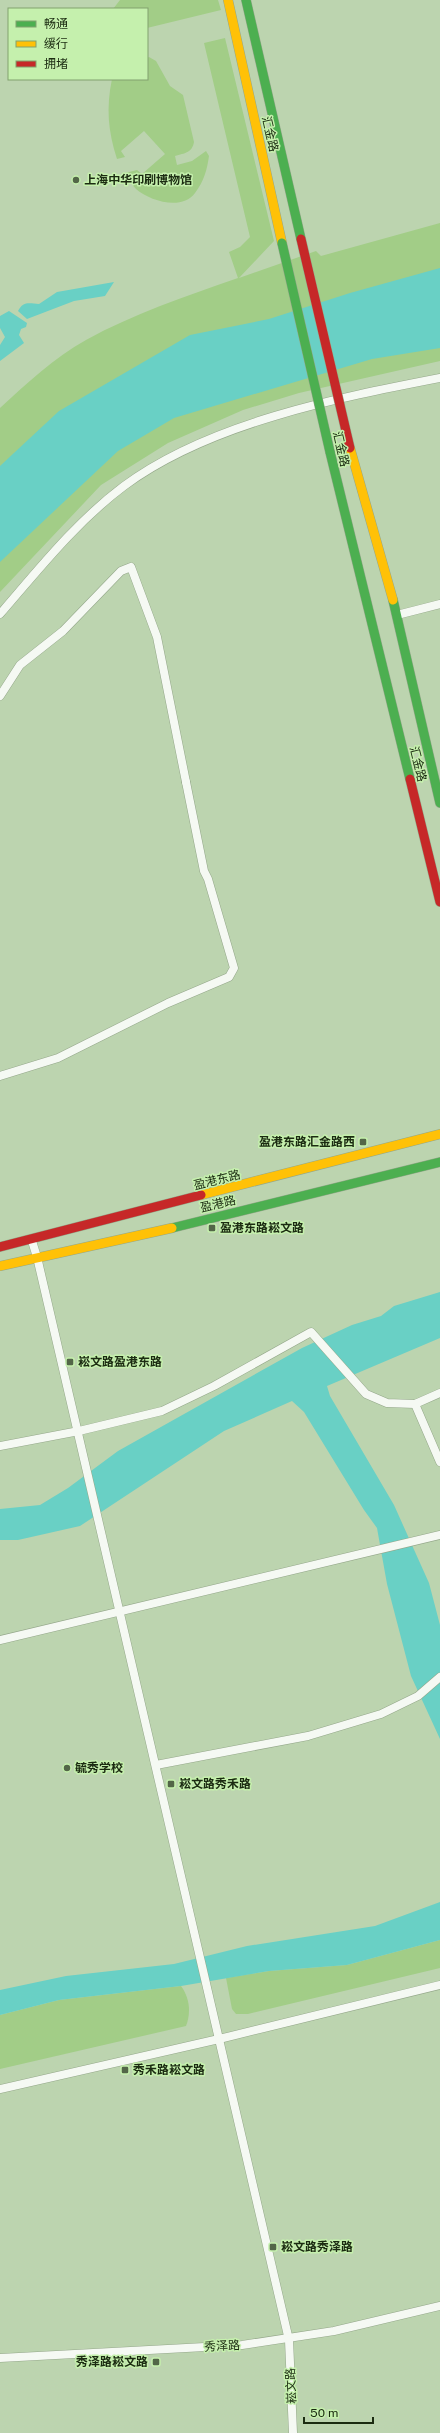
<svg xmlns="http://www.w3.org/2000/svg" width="440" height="2433" font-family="'Public Sans','Noto Sans SC',sans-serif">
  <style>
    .green { fill: #a2cd87 }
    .water { fill: #69d0c5 }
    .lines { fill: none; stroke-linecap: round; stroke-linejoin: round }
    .street-casing { stroke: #94a78a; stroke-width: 9 }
    .fast-casing { stroke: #94a78a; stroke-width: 10 }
    .slow-casing { stroke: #94a78a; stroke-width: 10 }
    .jam-casing { stroke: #94a78a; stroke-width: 10 }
    .street { stroke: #f5f9f3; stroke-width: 8 }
    .fast { stroke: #4caf50; stroke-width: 9 }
    .slow { stroke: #ffc107; stroke-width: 9 }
    .jam { stroke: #c62828; stroke-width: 9 }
    .fast-bridge-casing { stroke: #94a78a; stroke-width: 10; stroke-linecap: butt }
    .jam-bridge-casing { stroke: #94a78a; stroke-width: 10; stroke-linecap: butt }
    .fast-bridge { stroke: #4caf50; stroke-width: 9 }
    .jam-bridge { stroke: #c62828; stroke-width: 9 }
    .poi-dot { fill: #536648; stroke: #c5f0ad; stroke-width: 1.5 }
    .labels { text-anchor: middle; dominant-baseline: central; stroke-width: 3; stroke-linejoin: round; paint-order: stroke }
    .street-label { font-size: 12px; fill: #1b2b11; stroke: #c5f0ad }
    .poi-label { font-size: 12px; font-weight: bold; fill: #1b2b11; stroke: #c5f0ad; text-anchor: start }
  </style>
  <rect width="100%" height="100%" fill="#bcd4af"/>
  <g class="green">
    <path d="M 120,0 L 218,0 L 221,10 L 147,28 L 147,9 L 113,9 Z"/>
    <path d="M 225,38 L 274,241 L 239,278 L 316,251 L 321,256 L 440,223 L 440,361 L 299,393 L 243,410 L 168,443 L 101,485 L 0,592 L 0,408 C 26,384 54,358 86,340 C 133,314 186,296 238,278 L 229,252 L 240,247 L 250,237 L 204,43 Z"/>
    <path d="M 149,57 L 156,61 L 170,86 L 183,95 L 194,142 C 192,153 185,153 175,156 L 177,165 L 192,161 L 206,151 L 209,156 C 207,170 204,181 195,193 C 182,211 150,201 136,189 C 132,185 128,178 125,173 L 137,170 L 142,174 L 165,154 L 144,131 L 121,151 L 125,157 L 117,159 C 108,131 106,108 112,79 L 147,79 L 147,58 Z"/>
    <path d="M 440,1940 L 440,1968 L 248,2014 L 236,2014 L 232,2009 L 226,1978 L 269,1971 L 347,1965 Z"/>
    <path d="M 181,1986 C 190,1998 191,2013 186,2026 L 0,2069 L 0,2015 L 59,2000 Z"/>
  </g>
  <g class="water">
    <path d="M 440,268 L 440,348 L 372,359 L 174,418 L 118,451 L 0,562 L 0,466 L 59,411 L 190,335 L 269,319 L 350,293 Z"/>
    <path d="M 114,282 L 105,296 L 74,301 L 27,319 L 18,311 C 23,301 29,303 39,304 L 57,292 Z"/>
    <path d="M 9,311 L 27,323 L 26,327 L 21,329 L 19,335 L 24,343 L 0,361 L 0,345 L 5,337 L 0,328 L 0,316 Z"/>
    <path d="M 440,1292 L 440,1338 L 327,1386 L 330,1396 L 394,1505 L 429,1583 L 440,1625 L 440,1739 L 411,1676 L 387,1584 L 377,1528 L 364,1510 L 304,1412 L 292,1401 L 224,1431 L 80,1526 L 18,1540 L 0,1540 L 0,1509 L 40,1505 L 68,1488 L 118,1451 L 302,1348 L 352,1325 L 381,1316 L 394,1306 Z"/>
    <path d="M 440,1902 L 440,1940 L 347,1965 L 269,1971 L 181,1986 L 59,2000 L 0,2015 L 0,1990 L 66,1976 L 174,1964 L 247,1946 L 375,1926 Z"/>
  </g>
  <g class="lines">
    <g class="street-casing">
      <g id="street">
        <path d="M 0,614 C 39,569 76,522 124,486 C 209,423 337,398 440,378"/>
        <path d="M 397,615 L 440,604"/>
        <path d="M 0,696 L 20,665 L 63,631 L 121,571 L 131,567 L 157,637 L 186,782"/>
        <path d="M 0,1076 L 58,1058 L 168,1003 L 229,977 L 234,968 L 208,879 L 204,871 L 186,782"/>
        <path d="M 32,1241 L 37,1257 L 289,2340 L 293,2433"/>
        <path d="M 415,1404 L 440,1462"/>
        <path d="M 0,1446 L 79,1431 L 162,1411 L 214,1386 L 311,1332 L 366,1394 L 387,1403 L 415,1404 L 440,1393"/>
        <path d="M 0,1640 L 440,1535"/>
        <path d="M 156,1765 L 308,1736 L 381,1714 L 418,1696 L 440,1677"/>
        <path d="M 0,2089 L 219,2039 L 440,1985"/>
        <path d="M 0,2358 L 242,2345 L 334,2331 L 440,2306"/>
      </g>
    </g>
    <g class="fast-casing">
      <g id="fast">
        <path d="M 246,0 L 301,239"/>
        <path d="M 330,452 L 410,779"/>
        <path d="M 393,600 L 440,803"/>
        <path d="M 172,1228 L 440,1162"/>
      </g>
    </g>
    <g class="slow-casing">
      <g id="slow">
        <path d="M 228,0 L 282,243"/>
        <path d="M 350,448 L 393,600"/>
        <path d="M 201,1195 L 440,1134"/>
        <path d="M 0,1266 L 172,1228"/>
      </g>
    </g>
    <g class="jam-casing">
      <g id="jam">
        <path d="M 410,779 L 440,902"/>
        <path d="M 0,1247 L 201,1195"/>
      </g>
    </g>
    <use href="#street" class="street"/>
    <use href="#fast" class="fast"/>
    <use href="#slow" class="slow"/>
    <use href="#jam" class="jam"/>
    <g class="fast-bridge-casing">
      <path id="fast-bridge" d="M 282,243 L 330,452"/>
    </g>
    <g class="jam-bridge-casing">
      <path id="jam-bridge" d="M 301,239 L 350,448"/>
    </g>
    <use href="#fast-bridge" class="fast-bridge"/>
    <use href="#jam-bridge" class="jam-bridge"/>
  </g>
  <g class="poi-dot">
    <circle cx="76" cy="180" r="4"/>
    <rect x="359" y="1138" width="8" height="8" rx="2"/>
    <rect x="208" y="1224" width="8" height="8" rx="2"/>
    <rect x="66" y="1358" width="8" height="8" rx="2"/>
    <circle cx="67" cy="1768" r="4"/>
    <rect x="167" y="1780" width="8" height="8" rx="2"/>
    <rect x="121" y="2066" width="8" height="8" rx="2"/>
    <rect x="269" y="2243" width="8" height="8" rx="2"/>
    <rect x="152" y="2358" width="8" height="8" rx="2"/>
  </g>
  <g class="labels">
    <g class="street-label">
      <text transform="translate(270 134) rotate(77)">汇金路</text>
      <text transform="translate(341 449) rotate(77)">汇金路</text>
      <text transform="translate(418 764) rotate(76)">汇金路</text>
      <text transform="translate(217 1180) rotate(-14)">盈港东路</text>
      <text transform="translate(218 1204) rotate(-13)">盈港路</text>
      <text transform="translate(222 2346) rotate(-3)">秀泽路</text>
      <text transform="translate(291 2386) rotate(-92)">崧文路</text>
    </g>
    <g class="poi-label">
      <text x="84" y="180">上海中华印刷博物馆</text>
      <text x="355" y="1142" text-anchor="end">盈港东路汇金路西</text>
      <text x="220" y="1228">盈港东路崧文路</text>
      <text x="78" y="1362">崧文路盈港东路</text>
      <text x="75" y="1768">毓秀学校</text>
      <text x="179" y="1784">崧文路秀禾路</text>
      <text x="133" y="2070">秀禾路崧文路</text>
      <text x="281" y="2247">崧文路秀泽路</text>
      <text x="148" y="2362" text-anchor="end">秀泽路崧文路</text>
    </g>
  </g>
  <rect x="8" y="8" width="140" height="72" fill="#c5f0ad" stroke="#81a16f"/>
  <rect x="16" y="21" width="20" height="6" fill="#4caf50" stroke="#81a16f"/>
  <text x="44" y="28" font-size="12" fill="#1b2b11">畅通</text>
  <rect x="16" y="41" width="20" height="6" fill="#ffc107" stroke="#81a16f"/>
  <text x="44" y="48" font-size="12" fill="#1b2b11">缓行</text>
  <rect x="16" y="61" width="20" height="6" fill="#c62828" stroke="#81a16f"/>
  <text x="44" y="68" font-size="12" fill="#1b2b11">拥堵</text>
  <path d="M304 2417v6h69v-6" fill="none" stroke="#1b2b11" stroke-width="2"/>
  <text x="310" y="2417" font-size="12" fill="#1b2b11" stroke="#c5f0ad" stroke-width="3" paint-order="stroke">50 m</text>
</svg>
